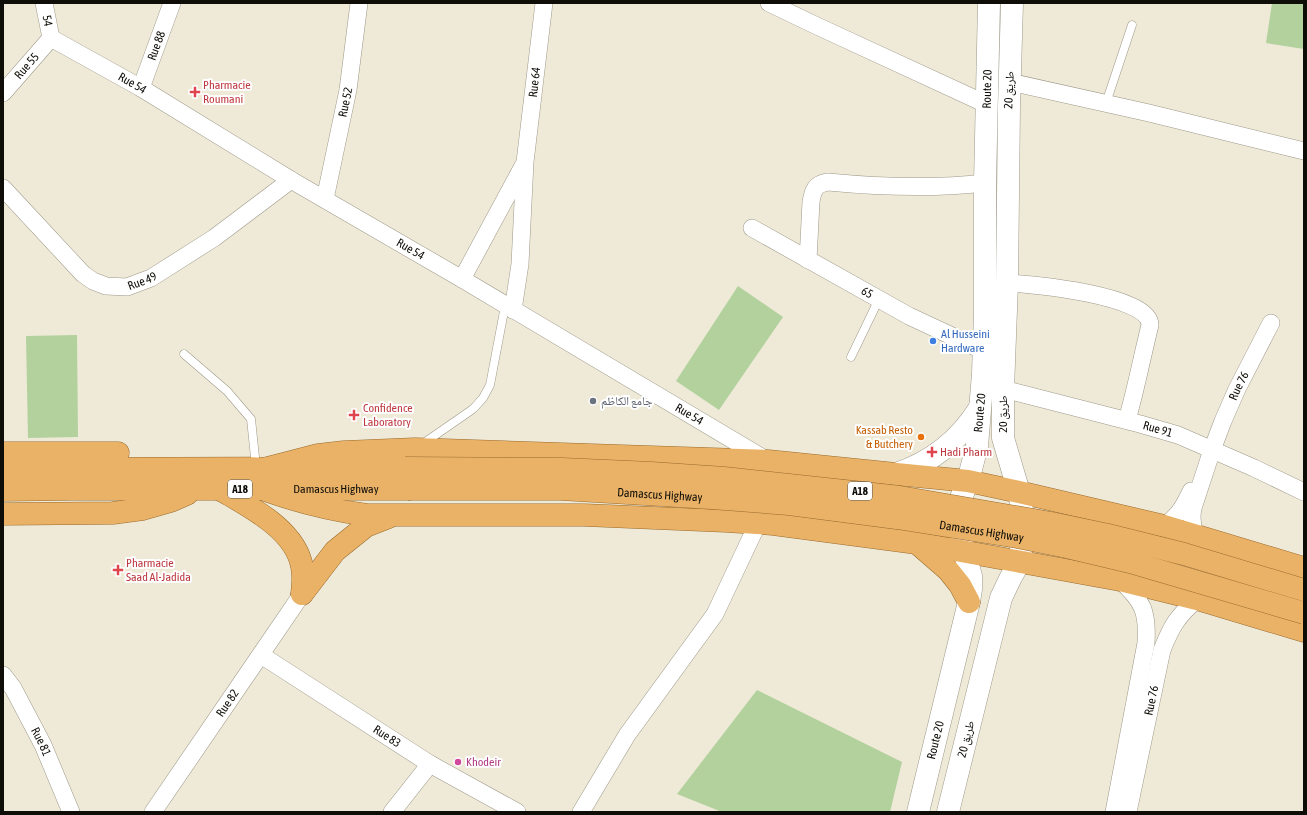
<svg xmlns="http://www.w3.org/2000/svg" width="1307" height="815" font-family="'Asap Condensed','Noto Naskh Arabic',sans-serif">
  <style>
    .green { fill: #b2d19c }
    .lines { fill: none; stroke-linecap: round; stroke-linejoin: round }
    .service-casing { stroke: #9d9888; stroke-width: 9 }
    .minor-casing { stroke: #9d9888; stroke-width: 18 }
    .secondary-casing { stroke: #9d9888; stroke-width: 23 }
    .trunk-casing { stroke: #996b2d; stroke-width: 23 }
    .service { stroke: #fff; stroke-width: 8 }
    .minor { stroke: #fff; stroke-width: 17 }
    .secondary { stroke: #fff; stroke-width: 22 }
    .trunk { stroke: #eab267; stroke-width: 22 }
    .trunk-bridge-casing { stroke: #996b2d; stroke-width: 23; stroke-linecap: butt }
    .trunk-bridge { stroke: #eab267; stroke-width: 22 }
    .health-dot { fill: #e0444e; stroke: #fff; stroke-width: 1.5 }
    .shop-dot { fill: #3f7fe0; stroke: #fff; stroke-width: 1.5 }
    .worship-dot { fill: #6b7280; stroke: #fff; stroke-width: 1.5 }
    .food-dot { fill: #e8710a; stroke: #fff; stroke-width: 1.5 }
    .hotel-dot { fill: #d1479c; stroke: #fff; stroke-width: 1.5 }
    .labels { text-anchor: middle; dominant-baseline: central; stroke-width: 4; stroke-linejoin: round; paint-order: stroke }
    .shield { fill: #fff; stroke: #575652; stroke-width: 1 }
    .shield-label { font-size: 11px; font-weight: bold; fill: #0f0d08 }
    .street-label { font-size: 12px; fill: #0f0d08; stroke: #fff }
    .health-label { font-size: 12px; fill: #be3a42; stroke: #fff; text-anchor: start }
    .shop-label { font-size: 12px; fill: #366cbe; stroke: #fff; text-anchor: start }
    .worship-label { font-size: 12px; fill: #5b616d; stroke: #fff; text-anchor: start }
    .food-label { font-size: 12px; fill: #c56008; stroke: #fff; text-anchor: end }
    .hotel-label { font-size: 12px; fill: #b23c85; stroke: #fff; text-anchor: start }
  </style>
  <rect width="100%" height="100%" fill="#efead8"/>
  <g class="green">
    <path d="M 1272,3 L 1304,3 L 1304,49 L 1266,43 Z"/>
    <path d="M 738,286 L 783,317 L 719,410 L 676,381 Z"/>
    <path d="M 77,335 L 78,437 L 28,438 L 26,336 Z"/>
    <path d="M 757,690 L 902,762 L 890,812 L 722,812 L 677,794 Z"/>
  </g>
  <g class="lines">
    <g class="service-casing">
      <g id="service">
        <path d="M 1106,103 L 1132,25"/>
        <path d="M 184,354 L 227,391 L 251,419 L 256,467"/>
        <path d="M 851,357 L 879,299"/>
        <path d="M 421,445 L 473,409 L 483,398 L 490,385 L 505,306"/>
      </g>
    </g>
    <g class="minor-casing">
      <g id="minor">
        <path id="s1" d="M 44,3 L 51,38"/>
        <path d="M 769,3 L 817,26 L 986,104"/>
        <path id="s2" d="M 51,38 L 141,88 L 291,180 L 462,279 L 768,461"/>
        <path d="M 1010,82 L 1149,113 L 1304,151"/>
        <path id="s3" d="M 141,88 L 172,3"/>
        <path id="s4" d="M 3,93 L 51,38"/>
        <path id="s5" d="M 3,188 L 83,274 L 93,281 L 106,286 L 127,287 L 151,278 L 214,238 L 291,180"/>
        <path id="s6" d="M 325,199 L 348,90 L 359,3"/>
        <path id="s7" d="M 752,228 L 909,316 L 984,351"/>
        <path d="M 808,260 L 811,202 C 813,190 815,184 828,182 C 880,187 933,189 985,183"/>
        <path d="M 462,279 L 523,166"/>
        <path d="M 1007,283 C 1031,284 1150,295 1150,325 C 1142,357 1136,389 1127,420"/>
        <path id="s8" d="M 513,310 L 520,264 L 525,162 L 544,3"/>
        <path id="s9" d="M 1003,389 L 1140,424 L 1178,435 L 1254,468 L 1304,492"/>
        <path d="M 1164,526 C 1178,517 1184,506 1191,491"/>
        <path id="s10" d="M 1195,535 C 1192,526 1191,518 1193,508 L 1212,450 L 1223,421 L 1237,389 L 1271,323"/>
        <path id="s11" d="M 261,655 L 430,764 L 517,812"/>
        <path id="s12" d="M 3,675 L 13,688 L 43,745 L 71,812"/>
        <path id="s13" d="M 153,812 L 302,594"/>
        <path d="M 392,812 L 430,764"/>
        <path d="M 581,812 L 627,735 L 715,614 L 758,523"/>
        <path d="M 1114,812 L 1146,643 C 1148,612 1143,601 1120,580"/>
        <path id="s14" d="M 1128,812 L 1162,650 C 1172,625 1177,617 1197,599"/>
      </g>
    </g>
    <g class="secondary-casing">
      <g id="secondary">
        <path d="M 896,474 C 932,462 959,441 979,409"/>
        <path id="s15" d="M 918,812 L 969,602 L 971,589 L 971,576 L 959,533 L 958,516 L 961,498 L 968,481 L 977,446 L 983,374 L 985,312 L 985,183 L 989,3"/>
        <path d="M 948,812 L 1001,598 L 1010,579 L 1020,561 L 1023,527 L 1022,510 L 1019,492 L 1003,438 L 1003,389 L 1007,283 L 1009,107 L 1012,3"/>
      </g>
    </g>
    <g class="trunk-casing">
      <g id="trunk">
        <path d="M 3,453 L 118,453"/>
        <path d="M 268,468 L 318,455 L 344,452 L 415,449 L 768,461 L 896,474 L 968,481 L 1019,492 L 1164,526 L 1304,568"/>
        <path d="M 3,469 L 405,468"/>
        <path d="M 262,489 C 298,502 329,510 367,515 L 584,515 L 726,521 L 773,524 L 917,543 L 1120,580 L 1197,599 L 1304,631"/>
        <path id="s16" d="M 3,490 L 71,489 L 408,489"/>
        <path d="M 221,490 C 250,507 296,530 302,567 C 304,576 303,585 302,594"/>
        <path d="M 3,514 L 113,513 L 143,509 L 171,501 L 187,494"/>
        <path d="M 918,544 L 948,570 L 960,585 L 969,602"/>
        <path d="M 302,594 L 335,551 L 366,526 L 389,517"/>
      </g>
    </g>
    <use href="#service" class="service"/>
    <use href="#minor" class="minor"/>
    <use href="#secondary" class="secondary"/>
    <use href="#trunk" class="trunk"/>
    <g class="trunk-bridge-casing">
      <g id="trunk-bridge">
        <path d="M 405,468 L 562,469 L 651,473 L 724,478 L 900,497 L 1051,523 L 1108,535 L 1184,554 L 1304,590"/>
        <path id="s17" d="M 408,489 L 560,489 L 712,498 L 789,504 L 897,518 L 1017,537 L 1067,547 L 1130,562 L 1304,613"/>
      </g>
    </g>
    <use href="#trunk-bridge" class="trunk-bridge"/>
  </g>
  <g class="health-dot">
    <path d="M193 86h4v4h4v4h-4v4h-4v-4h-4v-4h4z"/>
    <path d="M352 409h4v4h4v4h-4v4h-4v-4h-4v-4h4z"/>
    <path d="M930 446h4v4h4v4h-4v4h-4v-4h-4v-4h4z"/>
    <path d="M116 564h4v4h4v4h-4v4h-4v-4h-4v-4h4z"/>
  </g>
  <circle class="shop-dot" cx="933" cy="341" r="4"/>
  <circle class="worship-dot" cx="593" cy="401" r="4"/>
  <circle class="food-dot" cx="921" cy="437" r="4"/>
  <circle class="hotel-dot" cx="458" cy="762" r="4"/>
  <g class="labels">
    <g class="shield">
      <rect x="228" y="480" width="24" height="18" rx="3"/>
      <rect x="848" y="482" width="24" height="18" rx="3"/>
    </g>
    <g class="shield-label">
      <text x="240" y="489">A18</text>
      <text x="860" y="491">A18</text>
    </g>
    <g class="street-label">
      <text stroke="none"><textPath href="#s1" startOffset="18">54</textPath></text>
      <text stroke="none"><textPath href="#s3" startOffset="45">Rue 88</textPath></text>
      <text stroke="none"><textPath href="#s4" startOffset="36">Rue 55</textPath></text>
      <text stroke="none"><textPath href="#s8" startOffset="229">Rue 64</textPath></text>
      <text stroke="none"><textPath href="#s2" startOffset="93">Rue 54</textPath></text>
      <text stroke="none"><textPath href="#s15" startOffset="734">Route 20</textPath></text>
      <text transform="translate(1009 90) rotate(-88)">طريق 20</text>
      <text stroke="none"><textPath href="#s6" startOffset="99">Rue 52</textPath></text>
      <text stroke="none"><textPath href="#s2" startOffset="417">Rue 54</textPath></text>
      <text stroke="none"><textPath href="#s5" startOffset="181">Rue 49</textPath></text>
      <text stroke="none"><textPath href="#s7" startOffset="132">65</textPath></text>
      <text stroke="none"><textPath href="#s10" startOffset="158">Rue 76</textPath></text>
      <text stroke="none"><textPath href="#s15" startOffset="410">Route 20</textPath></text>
      <text stroke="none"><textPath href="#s2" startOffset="741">Rue 54</textPath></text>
      <text transform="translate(1003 414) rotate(-90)">طريق 20</text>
      <text stroke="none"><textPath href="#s9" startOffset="160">Rue 91</textPath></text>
      <text stroke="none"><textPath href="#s16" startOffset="333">Damascus Highway</textPath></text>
      <text stroke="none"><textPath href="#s17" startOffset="252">Damascus Highway</textPath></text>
      <text stroke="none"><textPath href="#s17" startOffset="576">Damascus Highway</textPath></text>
      <text stroke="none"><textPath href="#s14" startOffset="114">Rue 76</textPath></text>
      <text stroke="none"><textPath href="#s13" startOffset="132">Rue 82</textPath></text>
      <text stroke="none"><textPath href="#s11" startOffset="150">Rue 83</textPath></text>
      <text transform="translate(966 739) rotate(-76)">طريق 20</text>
      <text stroke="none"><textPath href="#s15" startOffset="74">Route 20</textPath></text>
      <text stroke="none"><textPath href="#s12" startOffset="77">Rue 81</textPath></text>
    </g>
    <g class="health-label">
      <text x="203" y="85">Pharmacie<tspan x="203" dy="14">Roumani</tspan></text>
      <text x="363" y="408">Confidence<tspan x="363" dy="14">Laboratory</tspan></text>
      <text x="940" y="452">Hadi Pharm</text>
      <text x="126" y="563">Pharmacie<tspan x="126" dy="14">Saad Al-Jadida</tspan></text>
    </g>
    <g class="shop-label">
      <text x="941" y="334">Al Husseini<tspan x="941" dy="14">Hardware</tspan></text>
    </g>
    <g class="worship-label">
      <text x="601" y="401">جامع الكاظم</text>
    </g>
    <g class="food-label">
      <text x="913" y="430">Kassab Resto<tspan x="913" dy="14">&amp; Butchery</tspan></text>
    </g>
    <g class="hotel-label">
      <text x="466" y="762">Khodeir</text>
    </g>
  </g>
  <rect width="1307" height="815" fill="none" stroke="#0f0d08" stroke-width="8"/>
</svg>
